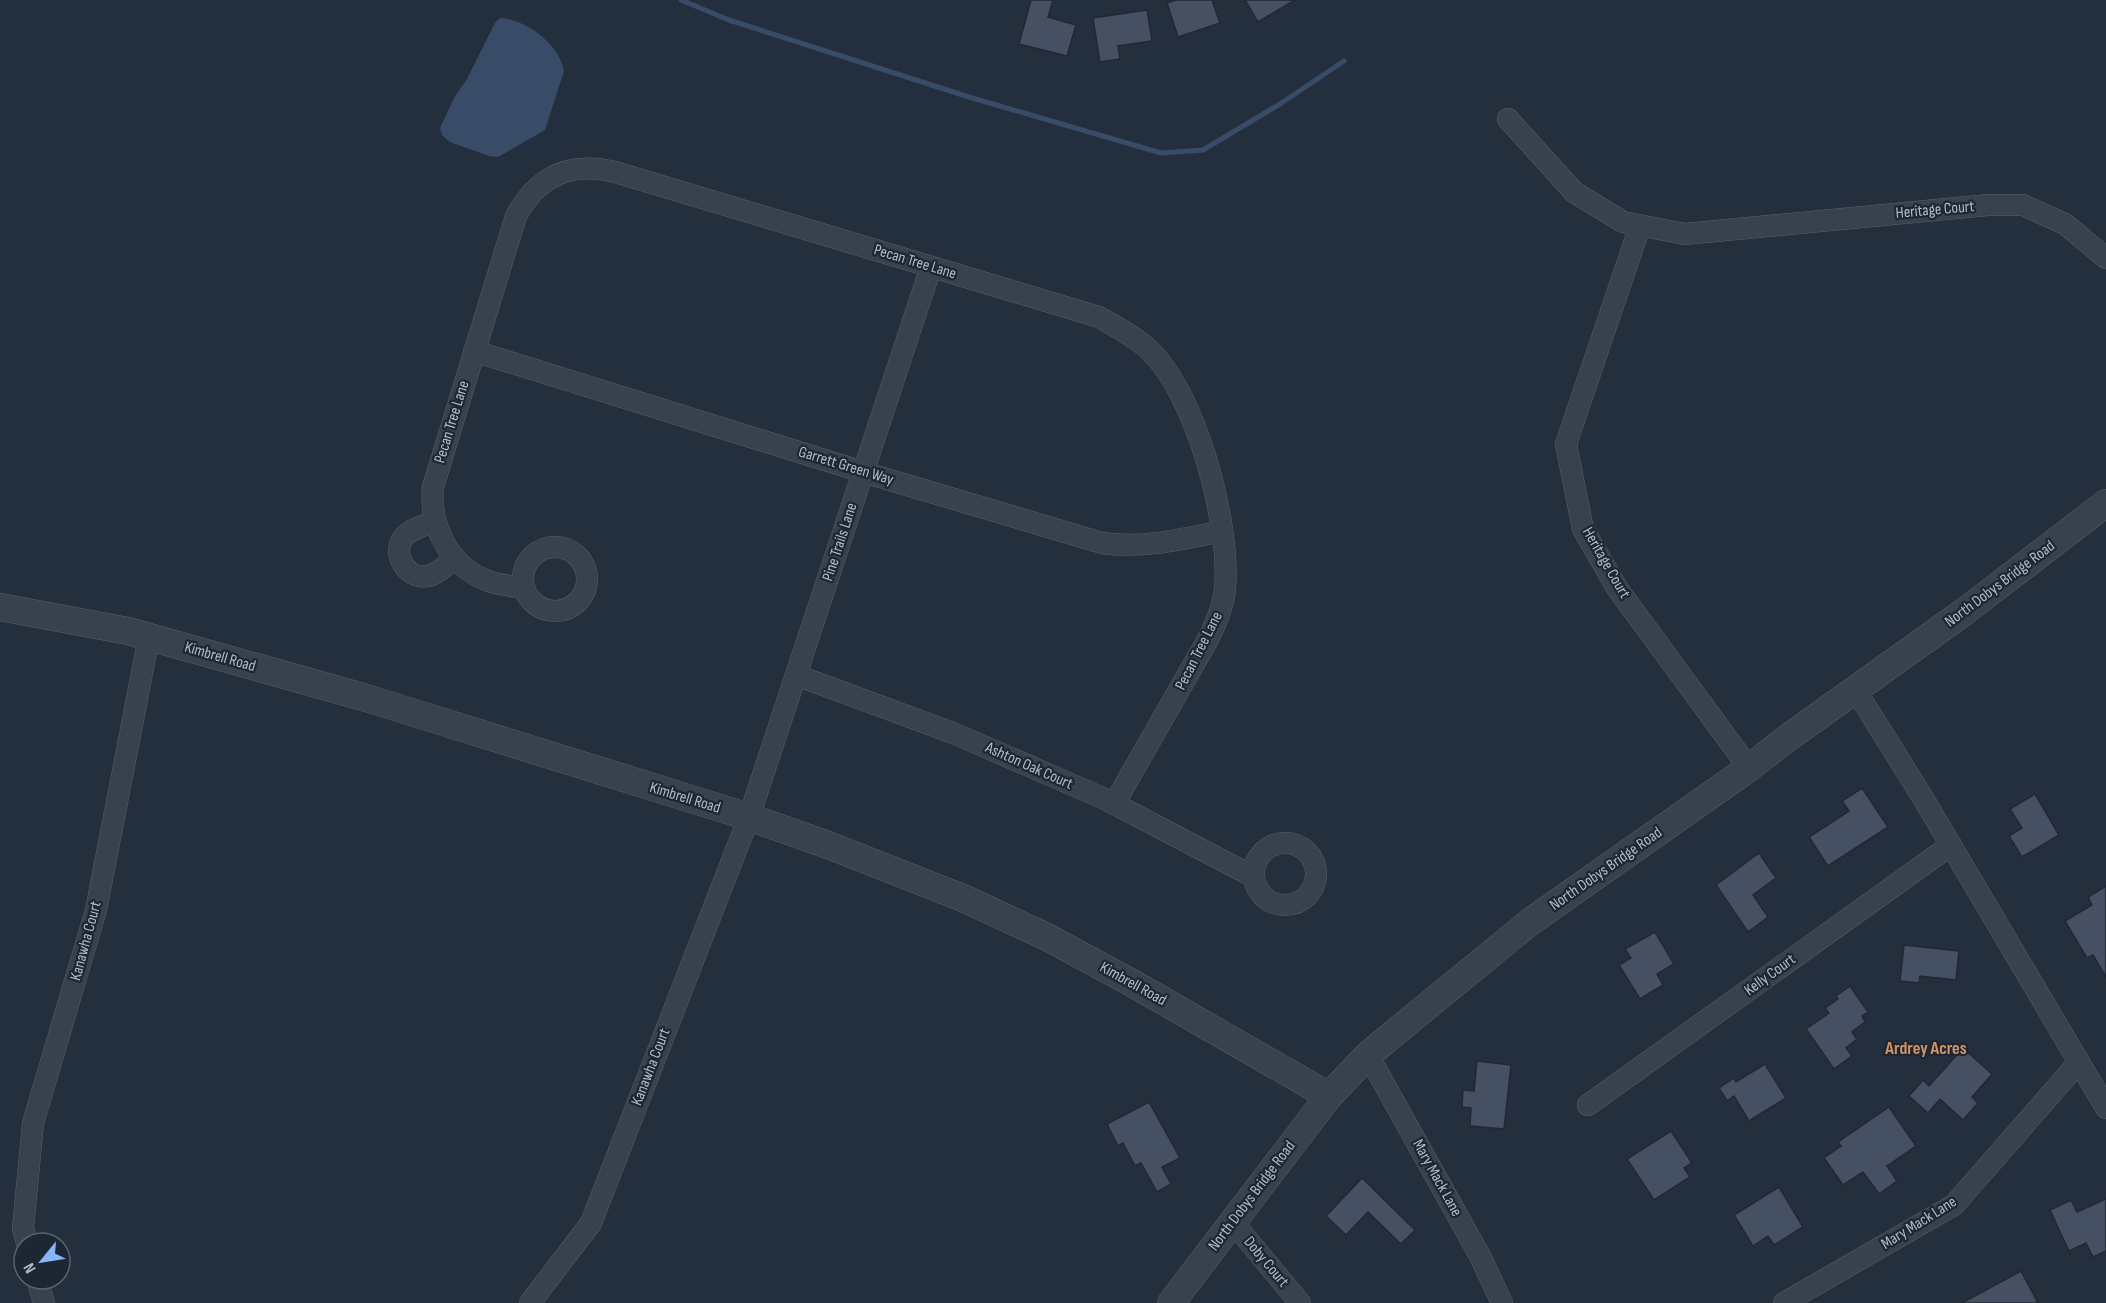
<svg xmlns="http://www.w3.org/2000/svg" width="2106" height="1303" font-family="'Sofia Sans Condensed',sans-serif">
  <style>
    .water { fill: #394c67 }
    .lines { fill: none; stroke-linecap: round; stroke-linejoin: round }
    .stream { stroke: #394c67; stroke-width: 5 }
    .building { fill: #455162; stroke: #1f2835; stroke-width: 1.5 }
    .minor-casing { stroke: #565f6c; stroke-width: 22 }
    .tertiary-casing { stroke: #565f6c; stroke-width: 28 }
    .minor { stroke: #38414e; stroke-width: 21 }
    .tertiary { stroke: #38414e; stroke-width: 27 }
    .labels { text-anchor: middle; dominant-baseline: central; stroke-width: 4.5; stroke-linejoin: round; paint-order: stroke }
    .street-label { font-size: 16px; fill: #b4bcc9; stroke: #1d2633 }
    .neighbourhood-label { font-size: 18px; font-weight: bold; fill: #d59563; stroke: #1d2633 }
  </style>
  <rect width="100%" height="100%" fill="#242f3e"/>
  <path class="water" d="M 500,18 C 526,19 560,45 564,71 L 545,130 L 498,157 L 489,156 L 450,142 L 442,135 L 440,128 L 455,96 L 467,79 L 495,23 Z"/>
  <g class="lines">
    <path class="stream" d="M 681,0 L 729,20 L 969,97 L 1161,153 L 1203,150 L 1280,104 L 1344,61"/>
  </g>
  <g class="building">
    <path d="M 1031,0 L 1053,0 L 1048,17 L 1076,25 L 1067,56 L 1019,44 Z"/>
    <path d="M 1176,0 L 1212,0 L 1220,23 L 1178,37 L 1167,3 Z"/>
    <path d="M 1245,0 L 1295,0 L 1258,22 Z"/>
    <path d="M 1147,10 L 1152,41 L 1118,46 L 1120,59 L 1100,62 L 1093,18 Z"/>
    <path d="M 1862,788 L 1888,827 L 1828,866 L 1809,837 L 1849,811 L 1842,801 Z"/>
    <path d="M 2035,794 L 2059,835 L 2022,857 L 2009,836 L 2022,828 L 2010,809 Z"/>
    <path d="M 1759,853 L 1776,878 L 1753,895 L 1768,917 L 1748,932 L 1716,885 Z"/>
    <path d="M 2106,886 L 2106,977 L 2093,955 L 2087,958 L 2065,921 L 2092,905 L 2088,897 Z"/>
    <path d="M 1655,932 L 1674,964 L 1657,974 L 1663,985 L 1640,999 L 1619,965 L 1631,958 L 1625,949 Z"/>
    <path d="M 1904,945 L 1959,951 L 1956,980 L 1920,976 L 1919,983 L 1900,981 Z"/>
    <path d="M 1850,986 L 1868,1012 L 1862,1016 L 1865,1022 L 1852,1032 L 1857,1039 L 1846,1048 L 1852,1056 L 1834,1069 L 1806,1029 L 1829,1013 L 1825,1008 L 1838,999 L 1836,996 Z"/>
    <path d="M 1963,1048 L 1992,1074 L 1972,1097 L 1978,1103 L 1963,1120 L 1940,1099 L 1928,1113 L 1909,1096 L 1923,1080 L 1929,1086 Z"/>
    <path d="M 1477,1061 L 1511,1065 L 1504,1129 L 1470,1126 L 1471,1108 L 1462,1107 L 1463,1090 L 1474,1091 Z"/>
    <path d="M 1765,1064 L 1786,1098 L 1749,1121 L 1734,1096 L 1727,1101 L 1719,1088 L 1734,1078 L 1736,1082 Z"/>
    <path d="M 1149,1102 L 1180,1158 L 1162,1167 L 1171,1184 L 1157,1192 L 1141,1163 L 1135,1166 L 1123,1143 L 1118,1146 L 1107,1124 Z"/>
    <path d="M 1889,1107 L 1916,1146 L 1887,1166 L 1897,1181 L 1879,1194 L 1863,1172 L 1843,1185 L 1824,1158 L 1841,1146 L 1838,1142 Z"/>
    <path d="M 1671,1131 L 1692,1163 L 1684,1168 L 1690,1177 L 1654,1200 L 1627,1159 Z"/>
    <path d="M 1362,1178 L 1415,1230 L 1401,1244 L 1368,1212 L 1346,1235 L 1326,1216 Z"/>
    <path d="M 1779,1187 L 1803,1227 L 1774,1245 L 1768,1236 L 1753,1246 L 1734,1215 Z"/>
    <path d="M 2106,1199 L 2106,1251 L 2093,1257 L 2086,1243 L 2069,1251 L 2050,1210 L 2071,1200 L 2077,1212 Z"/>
    <path d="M 2021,1271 L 2038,1303 L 1962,1303 Z"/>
  </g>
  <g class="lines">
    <g class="minor-casing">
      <g id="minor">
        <path d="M 1508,119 L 1574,192 L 1623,222 L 1685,234 L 1988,205 L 2023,205 L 2065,224 L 2106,258"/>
        <path d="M 1640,226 L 1566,444 L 1583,529 L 1617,588 L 1749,768"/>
        <path d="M 474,351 L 863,472 L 1102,543 C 1143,549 1182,539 1222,531"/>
        <path d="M 435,522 C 425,525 413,528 405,536 C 390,552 406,580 428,576 C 438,574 447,564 455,558"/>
        <circle cx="555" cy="579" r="32"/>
        <path d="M 524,588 C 512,586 499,585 488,581 C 449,566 429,526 433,487 L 516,216 C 538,176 570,161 615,172 L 1099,317 C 1115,326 1132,335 1146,347 C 1196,390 1231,525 1225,589 C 1223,608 1215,625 1207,641 L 1114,804"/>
        <path d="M 796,675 L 953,733 L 1105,799 L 1254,877"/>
        <path d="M 1855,689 L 1923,798 L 2106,1108"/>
        <circle cx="1285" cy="874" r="31"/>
        <path d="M 1368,1055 L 1480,1256 L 1502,1303"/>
        <path d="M 1588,1105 L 1951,845"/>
        <path d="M 1232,1221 L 1300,1303"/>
        <path d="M 27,1243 L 23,1228 L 33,1123 L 96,910 L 149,637"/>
        <path d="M 37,1279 L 44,1303"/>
        <path d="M 530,1303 L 591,1223 L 749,817 L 931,267"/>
        <path d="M 1784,1303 L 1954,1205 L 2079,1062"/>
      </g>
    </g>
    <g class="tertiary-casing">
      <g id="tertiary">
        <path d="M 0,607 L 128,631 L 363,697 L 749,817 L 828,845 L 963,898 L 1047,937 L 1132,983 L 1329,1096"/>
        <path d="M 1171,1303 L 1329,1096 L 1368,1055 L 1398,1030 L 1530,922 L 1749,768 L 1789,737 L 1964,612 L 2106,503"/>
      </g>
    </g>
    <use href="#minor" class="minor"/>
    <use href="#tertiary" class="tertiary"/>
  </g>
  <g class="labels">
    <g class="street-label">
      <text transform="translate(1935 210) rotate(-5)">Heritage Court</text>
      <text transform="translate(915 262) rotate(17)">Pecan Tree Lane</text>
      <text transform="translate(452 422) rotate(-73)">Pecan Tree Lane</text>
      <text transform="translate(846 466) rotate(17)">Garrett Green Way</text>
      <text transform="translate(840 542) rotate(-72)">Pine Trails Lane</text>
      <text transform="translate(1606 563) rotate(60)">Heritage Court</text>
      <text transform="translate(2000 584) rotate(-37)">North Dobys Bridge Road</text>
      <text transform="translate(1199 651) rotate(-63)">Pecan Tree Lane</text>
      <text transform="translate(220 657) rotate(16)">Kimbrell Road</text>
      <text transform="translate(1029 766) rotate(24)">Ashton Oak Court</text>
      <text transform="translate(685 798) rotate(17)">Kimbrell Road</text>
      <text transform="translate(1606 869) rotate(-35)">North Dobys Bridge Road</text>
      <text transform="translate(86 941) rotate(-75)">Kanawha Court</text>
      <text transform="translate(1770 975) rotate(-36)">Kelly Court</text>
      <text transform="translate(1133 984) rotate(29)">Kimbrell Road</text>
      <text transform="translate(651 1067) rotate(-69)">Kanawha Court</text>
      <text transform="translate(1437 1178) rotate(61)">Mary Mack Lane</text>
      <text transform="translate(1252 1196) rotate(-53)">North Dobys Bridge Road</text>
      <text transform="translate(1919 1223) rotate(-32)">Mary Mack Lane</text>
      <text transform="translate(1266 1262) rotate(50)">Doby Court</text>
    </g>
    <g class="neighbourhood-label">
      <text x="1926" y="1048">Ardrey Acres</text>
    </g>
  </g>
  <g transform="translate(42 1261) rotate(240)"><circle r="28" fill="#1d2633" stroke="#59626f" stroke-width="1.5"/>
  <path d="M0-4.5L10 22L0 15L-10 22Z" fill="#8ab4f8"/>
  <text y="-9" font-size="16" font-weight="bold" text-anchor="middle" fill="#b4bcc9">N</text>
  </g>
</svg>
